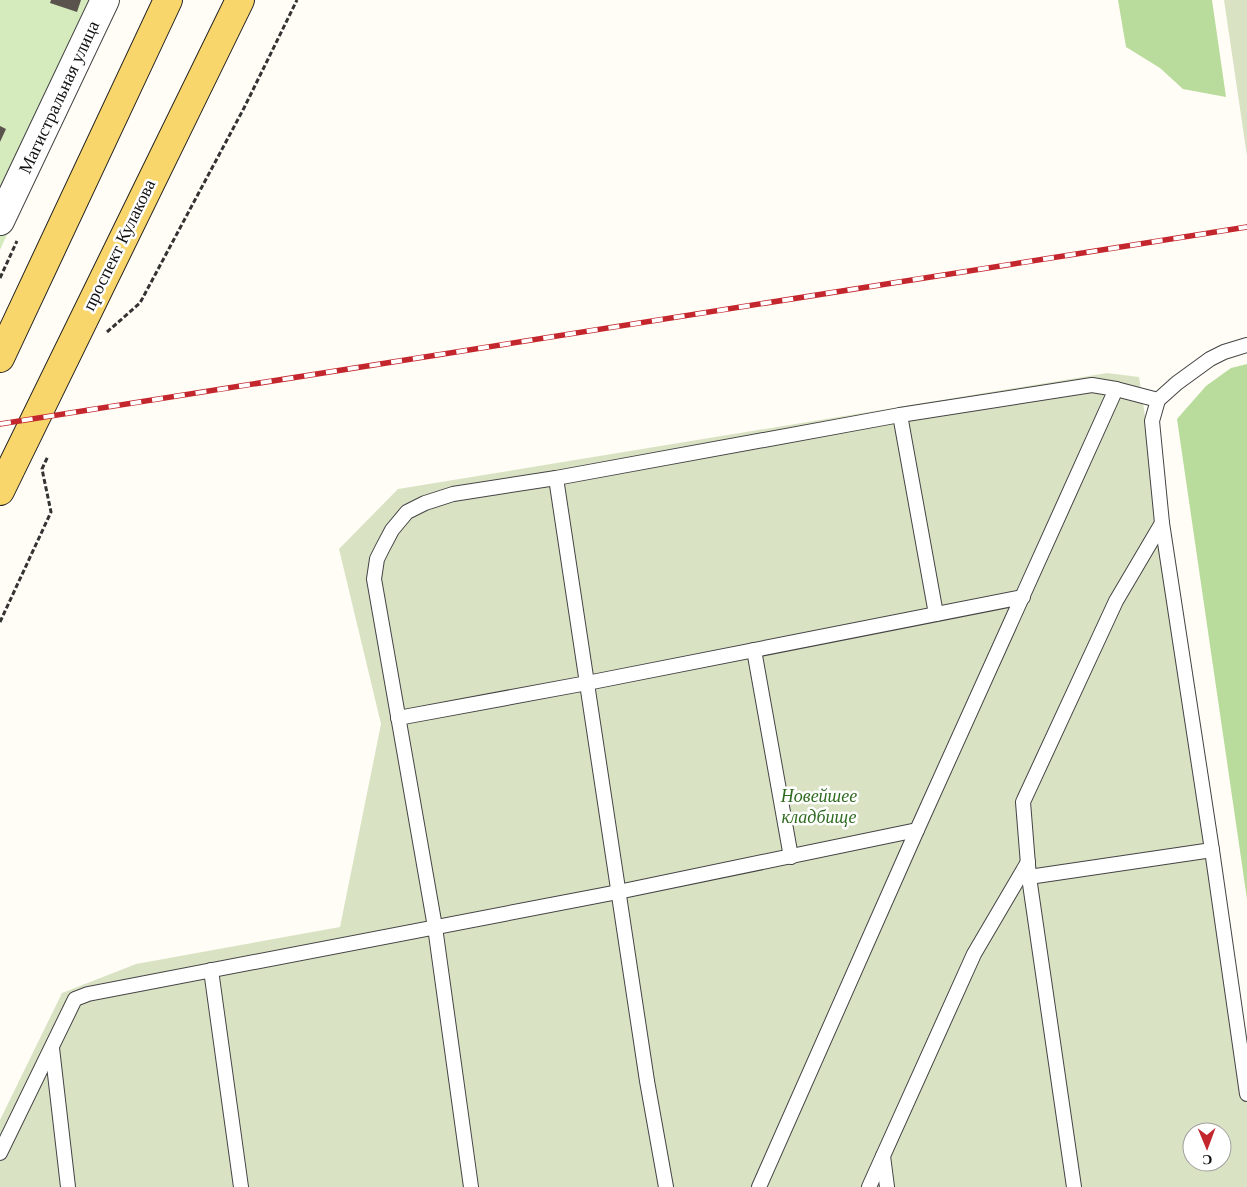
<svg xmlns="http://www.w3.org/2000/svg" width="1247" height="1187" font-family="Georgia,serif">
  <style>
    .green { fill: #d5ebbd }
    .forest { fill: #b9dc9c }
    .cemetery { fill: #d9e3c4; fill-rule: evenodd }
    .building { fill: #5a524d }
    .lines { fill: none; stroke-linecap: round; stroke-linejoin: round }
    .lane-casing { stroke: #444; stroke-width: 16 }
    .street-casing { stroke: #444; stroke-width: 30 }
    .primary-casing { stroke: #222; stroke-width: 30 }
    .path { stroke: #333; stroke-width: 3; stroke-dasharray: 5 2.5; stroke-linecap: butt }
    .lane { stroke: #fff; stroke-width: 14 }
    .street { stroke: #fff; stroke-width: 28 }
    .primary { stroke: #f9d66b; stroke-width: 28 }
    .rail-casing { stroke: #c4262e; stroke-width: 5.5 }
    .rail { stroke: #fff; stroke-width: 4; stroke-dasharray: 11; stroke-linecap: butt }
    .labels { text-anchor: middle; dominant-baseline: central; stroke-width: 5; stroke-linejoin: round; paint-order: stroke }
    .street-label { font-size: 18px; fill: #111; stroke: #fff }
    .park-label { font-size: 18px; font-style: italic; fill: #2f6b1f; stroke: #fff }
  </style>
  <rect width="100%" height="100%" fill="#fffdf5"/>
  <path class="green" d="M 0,0 L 114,0 L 0,250 Z"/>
  <g class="forest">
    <path d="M 1118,0 L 1212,0 L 1226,97 L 1183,89 L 1160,68 L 1126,47 Z"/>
    <path d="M 1247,364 L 1247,899 L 1177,419 L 1206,386 L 1231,368 Z"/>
  </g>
  <g class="cemetery">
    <path d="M 1224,0 L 1247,0 L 1247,156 Z"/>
    <path d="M 1107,373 L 1139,377 L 1247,1078 L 1247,1187 L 0,1187 L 0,1120 L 62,993 L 136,964 L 340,927 L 381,724 L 339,549 L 398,489 ZM 1192,1132 L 1222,1132 L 1222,1162 L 1192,1162 Z"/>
  </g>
  <g class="building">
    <path d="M 51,0 L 81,0 L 77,12 L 50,3 Z"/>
    <path d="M 0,126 L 6,129 L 0,142 Z"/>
  </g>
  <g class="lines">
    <g class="lane-casing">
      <g id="lane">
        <path d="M 1247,345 L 1224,352 L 1210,359 L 1177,383 L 1158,400 L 1152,421 L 1162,523 L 1212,850 L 1247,1094"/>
        <path d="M 900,415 L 936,614"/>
        <path d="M 556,478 L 647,1081 L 666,1187"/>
        <path d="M 754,650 L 791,857"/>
        <path d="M 398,718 L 587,683 L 1023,597"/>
        <path d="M 1029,877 L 1212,850"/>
        <path d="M 211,970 L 241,1187"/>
        <path d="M 52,1048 L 68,1187"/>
        <path d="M 0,1153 L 75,999 L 88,994 L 618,892 L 917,830"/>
        <path d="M 883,1156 L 887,1187"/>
        <path d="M 471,1187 L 435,927 L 374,579 L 377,559 L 382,549 L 392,530 L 407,512 L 425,503 L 453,494 L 556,478 L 900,415 L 1092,385 L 1116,389 L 1158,400"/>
        <path d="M 759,1187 L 917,830 L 1116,389"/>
        <path d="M 869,1187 L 974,954 L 1028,862"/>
        <path d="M 1074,1187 L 1029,877 L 1023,802 L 1116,601 L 1162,523"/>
      </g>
    </g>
    <g class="street-casing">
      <path id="street" d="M 0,221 L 105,0"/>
    </g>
    <g class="primary-casing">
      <g id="primary">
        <path d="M 0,358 L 168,0"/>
        <path d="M 0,491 L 240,0"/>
      </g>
    </g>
    <g class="path">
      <path d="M 0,278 L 17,241"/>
      <path d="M 107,332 L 140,303 L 244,108 L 297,0"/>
      <path d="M 0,622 L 51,512 L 42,469 L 48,456"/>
    </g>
    <use href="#lane" class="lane"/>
    <use href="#street" class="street"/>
    <use href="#primary" class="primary"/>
    <g class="rail-casing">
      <path id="rail" d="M 0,424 L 1247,227"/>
    </g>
    <use href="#rail" class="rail"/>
  </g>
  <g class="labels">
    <g class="street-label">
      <text transform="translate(59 97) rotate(-65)">Магистральная улица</text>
      <text transform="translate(119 245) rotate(-64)">проспект Кулакова</text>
    </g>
    <g class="park-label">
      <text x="819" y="796">Новейшее<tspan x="819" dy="21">кладбище</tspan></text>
    </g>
  </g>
  <g transform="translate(1207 1147) rotate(179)"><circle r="24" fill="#ffffff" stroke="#a0a0a0"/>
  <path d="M0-4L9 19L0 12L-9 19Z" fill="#c4262e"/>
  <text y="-8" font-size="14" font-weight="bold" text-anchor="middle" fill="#111111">С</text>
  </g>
</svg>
